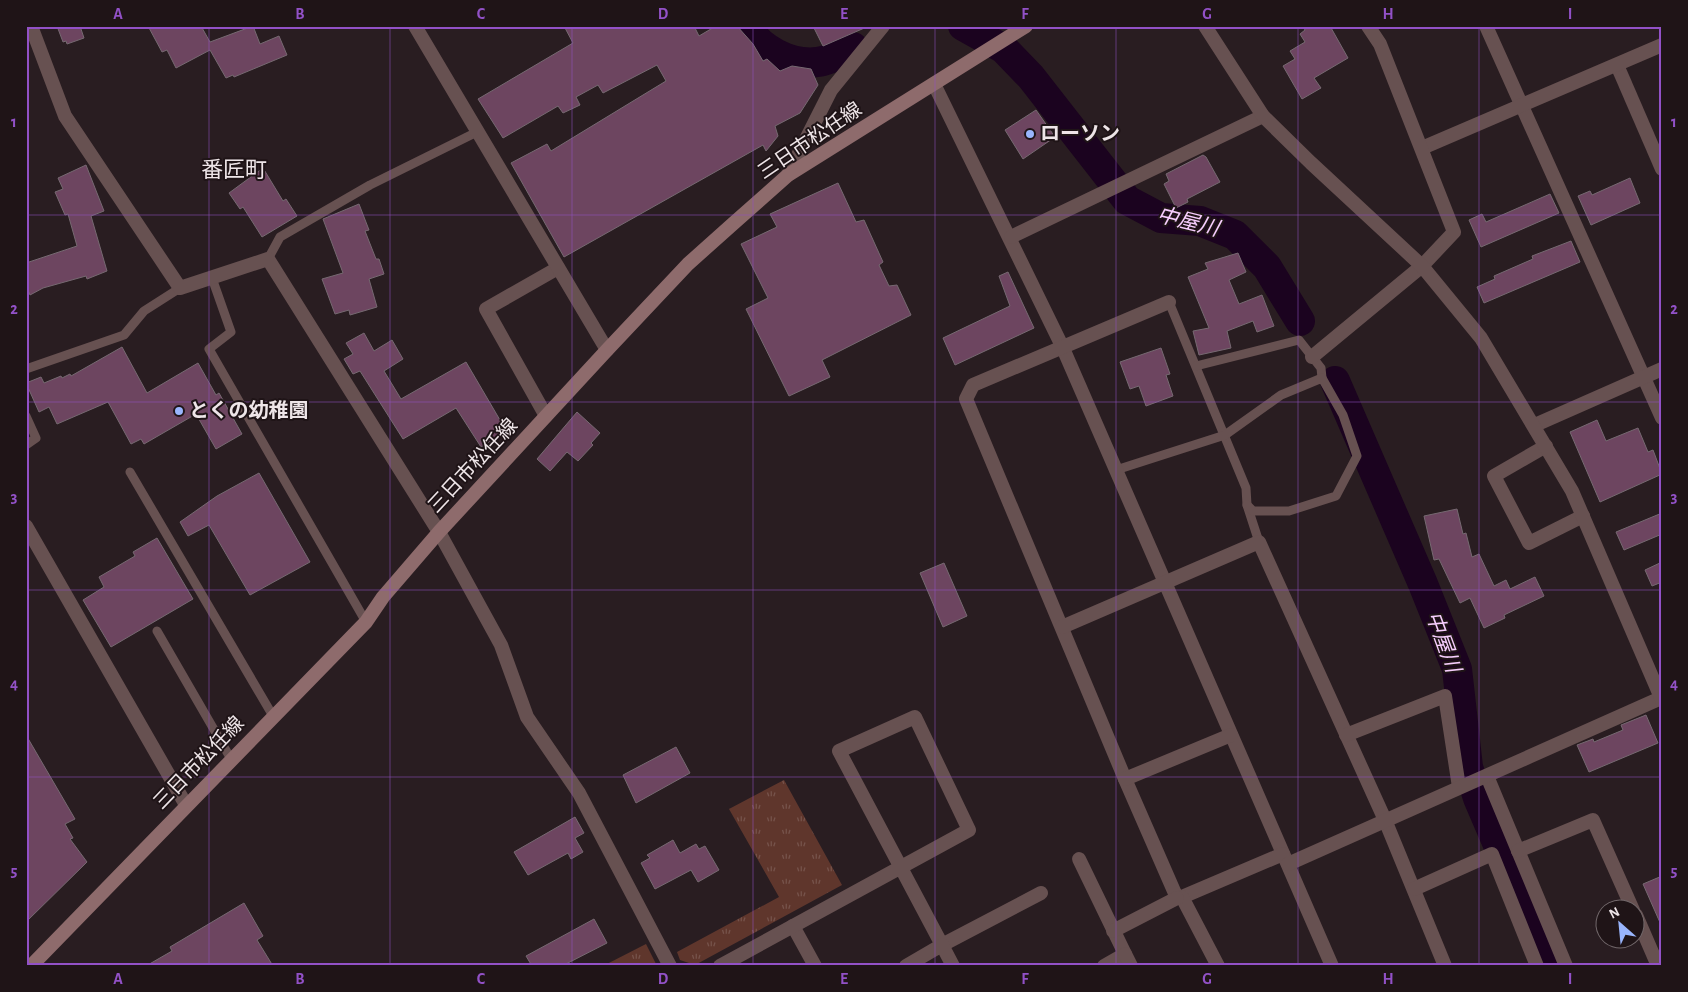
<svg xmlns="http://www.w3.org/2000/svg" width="1688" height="992" font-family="'Alegreya Sans','Noto Sans JP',sans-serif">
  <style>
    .park { fill: url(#park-tufts) }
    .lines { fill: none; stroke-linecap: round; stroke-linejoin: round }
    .river { stroke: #1b031f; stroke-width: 30 }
    .building { fill: #6d4560; stroke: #766971 }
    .service { stroke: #675151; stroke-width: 9 }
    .minor { stroke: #675151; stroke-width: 14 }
    .tertiary { stroke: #675151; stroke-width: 14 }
    .secondary { stroke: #8e6b6c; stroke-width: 14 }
    .grid { fill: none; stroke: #9251c7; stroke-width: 1; stroke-opacity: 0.55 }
    .poi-dot { fill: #99b5fd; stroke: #1f1417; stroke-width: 2 }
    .labels { text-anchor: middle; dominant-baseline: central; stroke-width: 4; stroke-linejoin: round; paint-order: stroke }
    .poi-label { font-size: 20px; font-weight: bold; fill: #eee5e8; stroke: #1f1417; text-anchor: start }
    .street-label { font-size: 20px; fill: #eee5e8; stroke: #1f1417 }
    .water-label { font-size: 21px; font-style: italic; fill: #f7cefe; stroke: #1f1417 }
    .quarter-label { font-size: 22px; fill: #eee5e8; stroke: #1f1417 }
    .neatline { fill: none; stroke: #9251c7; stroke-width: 2 }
    .grid-label { font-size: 16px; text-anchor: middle; font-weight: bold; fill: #9251c7 }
  </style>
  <defs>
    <pattern id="park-tufts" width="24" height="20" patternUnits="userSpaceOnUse" patternTransform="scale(1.25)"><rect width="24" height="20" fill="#5f362c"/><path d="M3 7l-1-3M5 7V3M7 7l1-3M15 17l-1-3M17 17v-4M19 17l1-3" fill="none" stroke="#76534b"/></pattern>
  </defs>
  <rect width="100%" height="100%" fill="#291d21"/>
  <g class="park">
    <path d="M 784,780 L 842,885 L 695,965 L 680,960 L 677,952 L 779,897 L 729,809 Z"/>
    <path d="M 646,944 L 657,966 L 603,966 Z"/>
  </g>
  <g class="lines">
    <g class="river">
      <path d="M 747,26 C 759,49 791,65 817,62 C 830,61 842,52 853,47"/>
      <path d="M 963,26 L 1004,49 L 1031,77 L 1127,200 L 1161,218 L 1200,221 L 1235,235 L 1267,267 L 1300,321"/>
      <path d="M 1335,381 L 1423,584 L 1457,669 L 1468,767 L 1478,798 L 1550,966"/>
    </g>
  </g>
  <g class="building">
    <path d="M 57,26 L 80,26 L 84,38 L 67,44 L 66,41 L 63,42 Z"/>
    <path d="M 148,26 L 201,26 L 210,42 L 253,26 L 260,44 L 279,36 L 287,55 L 234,77 L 233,75 L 226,78 L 210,50 L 176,68 L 167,50 L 162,52 Z"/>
    <path d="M 564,26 L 694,26 L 699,36 L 716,26 L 737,26 L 753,44 L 763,61 L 767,59 L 780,71 L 792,66 L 811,69 L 818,85 L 800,113 L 775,126 L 778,136 L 766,151 L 763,145 L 564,257 L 511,163 L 547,144 L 551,151 L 666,81 L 657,65 L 603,93 L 598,85 L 576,97 L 580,105 L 563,113 L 558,106 L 503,138 L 478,99 L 573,43 Z"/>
    <path d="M 813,26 L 869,26 L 823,46 Z"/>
    <path d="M 1303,26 L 1330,26 L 1348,58 L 1314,78 L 1321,88 L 1302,99 L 1283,66 L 1295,59 L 1290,51 L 1305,42 L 1300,34 L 1305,30 Z"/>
    <path d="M 1036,110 L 1055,137 L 1023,159 L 1005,130 Z"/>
    <path d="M 1203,155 L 1206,157 L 1220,182 L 1187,199 L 1188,202 L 1176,208 L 1164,184 L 1169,181 L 1166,174 Z"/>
    <path d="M 86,165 L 104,211 L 91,216 L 107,271 L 87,279 L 86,276 L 43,288 L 30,295 L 26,285 L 26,263 L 77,246 L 68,214 L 65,215 L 55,192 L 63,189 L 58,178 Z"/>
    <path d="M 263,168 L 283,201 L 286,199 L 297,216 L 262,237 L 243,207 L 240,209 L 229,193 Z"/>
    <path d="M 1630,178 L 1640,203 L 1591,225 L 1578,196 L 1590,191 L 1592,195 Z"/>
    <path d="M 838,183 L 856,222 L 864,220 L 883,262 L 879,265 L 889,286 L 897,285 L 911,315 L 822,360 L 830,377 L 789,396 L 746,309 L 768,298 L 741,244 L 777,227 L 770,214 Z"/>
    <path d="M 1550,194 L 1559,213 L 1481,247 L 1469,220 L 1482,214 L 1486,222 Z"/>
    <path d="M 359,204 L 369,230 L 365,231 L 376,259 L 379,259 L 384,274 L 369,279 L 377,307 L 350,315 L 349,310 L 335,314 L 322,279 L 343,273 L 323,219 Z"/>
    <path d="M 1571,241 L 1580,262 L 1484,303 L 1477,287 L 1495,279 L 1494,276 L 1533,259 L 1532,256 Z"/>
    <path d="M 1238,253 L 1246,272 L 1229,280 L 1239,304 L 1262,295 L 1274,326 L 1257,332 L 1253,321 L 1227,331 L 1231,348 L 1199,355 L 1193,331 L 1209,328 L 1188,277 L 1208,269 L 1205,263 Z"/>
    <path d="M 1008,272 L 1034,328 L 955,365 L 943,338 L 1010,306 L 999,276 Z"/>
    <path d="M 364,333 L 374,351 L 392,340 L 403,359 L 384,371 L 401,399 L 466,362 L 507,432 L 481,447 L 456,408 L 403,439 L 360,371 L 353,374 L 344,359 L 353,354 L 346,343 Z"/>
    <path d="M 122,347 L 147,393 L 198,363 L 216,395 L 219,393 L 242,434 L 216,449 L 196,414 L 144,444 L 141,439 L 131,444 L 108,402 L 57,424 L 49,407 L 39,412 L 26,383 L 41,377 L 44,383 L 61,376 L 62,378 L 70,374 L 71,376 Z"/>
    <path d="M 1161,348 L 1170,374 L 1166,375 L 1173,396 L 1146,406 L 1139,386 L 1130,389 L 1120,362 Z"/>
    <path d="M 577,412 L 600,433 L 591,443 L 593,445 L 578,461 L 567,452 L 550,471 L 537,459 Z"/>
    <path d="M 1597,420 L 1606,441 L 1638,428 L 1648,452 L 1653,450 L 1662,474 L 1600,502 L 1570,432 Z"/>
    <path d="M 259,473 L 310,562 L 250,595 L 209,525 L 188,536 L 180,522 L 217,496 Z"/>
    <path d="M 1457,509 L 1463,534 L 1466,533 L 1472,557 L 1479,554 L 1494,586 L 1506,580 L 1510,589 L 1535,577 L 1544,596 L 1504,615 L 1505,618 L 1484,628 L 1470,598 L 1460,603 L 1439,559 L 1434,560 L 1424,516 Z"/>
    <path d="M 1662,513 L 1662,534 L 1624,550 L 1616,532 Z"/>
    <path d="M 157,538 L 193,599 L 111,647 L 83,600 L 104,587 L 99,577 L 135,556 L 133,552 Z"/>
    <path d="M 1662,562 L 1662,582 L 1652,586 L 1645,570 Z"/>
    <path d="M 944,563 L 967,616 L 943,627 L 920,573 Z"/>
    <path d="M 1646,715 L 1658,743 L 1589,772 L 1577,745 L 1593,739 L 1594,742 L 1623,730 L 1621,725 Z"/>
    <path d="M 26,735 L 75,819 L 65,824 L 73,838 L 70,839 L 87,862 L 26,922 Z"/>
    <path d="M 676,747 L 690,773 L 636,803 L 623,775 Z"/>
    <path d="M 575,817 L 584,833 L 575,838 L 583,852 L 571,859 L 568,853 L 528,875 L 514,852 Z"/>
    <path d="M 673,840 L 680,853 L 696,844 L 699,849 L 705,846 L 719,870 L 698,882 L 691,870 L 655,889 L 641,863 L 650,858 L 647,855 Z"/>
    <path d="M 1662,876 L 1662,927 L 1643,884 Z"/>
    <path d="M 244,903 L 263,936 L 257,940 L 273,966 L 146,966 L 172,951 L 170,947 Z"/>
    <path d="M 594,919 L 607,943 L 562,966 L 532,966 L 526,956 Z"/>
  </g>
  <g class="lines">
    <g class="service">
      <path d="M 268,259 L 280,237 L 370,185 L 477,132"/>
      <path d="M 212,278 L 231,332 L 209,349 L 366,622"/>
      <path d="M 1169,302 L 1246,488 L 1247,505 L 1259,542"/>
      <path d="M 1196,366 L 1299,340 L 1321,368 L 1322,378"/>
      <path d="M 26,369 L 124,335 L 144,311 L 180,288"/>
      <path d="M 26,416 L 36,438 L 26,445"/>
      <path d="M 1116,470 L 1225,435 L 1281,395 L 1322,378 L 1343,415 L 1357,456 L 1336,496 L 1289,511 L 1253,511 L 1247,505"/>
      <path d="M 130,472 L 273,716"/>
      <path d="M 157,631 L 231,759"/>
    </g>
    <g class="minor">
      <path d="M 31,26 L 65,116 L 180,288 L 268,259 L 439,532 L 501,645 L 527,717 L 579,793 L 670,966"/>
      <path d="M 1486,26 L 1662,418"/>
      <path d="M 1617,65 L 1662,169"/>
      <path d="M 934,84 L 1062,346 L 1332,966"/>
      <path d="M 1422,148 L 1662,45"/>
      <path d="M 1011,237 L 1263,116"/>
      <path d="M 1169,302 L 973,385 L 966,399 L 1125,779 L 1177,898 L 1182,897 L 1283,854"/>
      <path d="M 1312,357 L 1422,266 L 1454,232 L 1380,44 L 1368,26"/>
      <path d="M 546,416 L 486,309 L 558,268"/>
      <path d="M 1535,425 L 1662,369"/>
      <path d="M 1546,446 L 1494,476 L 1529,543 L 1583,516"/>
      <path d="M 26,526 L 186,805"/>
      <path d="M 1062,627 L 1259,542 L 1385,820 L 1445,966"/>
      <path d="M 1346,735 L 1445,696 L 1459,787"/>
      <path d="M 1487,776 L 1566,966"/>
      <path d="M 1125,779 L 1231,735"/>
      <path d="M 1518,851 L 1593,820 L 1633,910"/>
      <path d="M 1079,859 L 1125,954 L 1104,966"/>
      <path d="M 1288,864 L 1661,698"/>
      <path d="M 1414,889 L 1492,854 L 1537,966"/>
      <path d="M 1182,897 L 1218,966"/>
      <path d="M 1636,915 L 1658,966"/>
      <path d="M 793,926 L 815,966"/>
      <path d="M 1113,931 L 1177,898"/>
      <path d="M 1125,954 L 1131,966"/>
      <path d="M 720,966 L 969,830 L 915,717 L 839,751 L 942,945 L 1041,893"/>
      <path d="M 906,966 L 942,945 L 953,966"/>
    </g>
    <g class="tertiary">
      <path d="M 415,26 L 607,350"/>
      <path d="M 1205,26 L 1263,116 L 1311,163 L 1422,266 L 1481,338 L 1572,491 L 1662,700"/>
      <path d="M 788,175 L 831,90 L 883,26"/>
    </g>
    <path class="secondary" d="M 31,966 L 366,622 L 383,597 L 439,532 L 607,350 L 688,264 L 735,222 L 788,175 L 1026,26"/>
  </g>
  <path class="grid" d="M 209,26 L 209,966M 390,26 L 390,966M 572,26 L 572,966M 753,26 L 753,966M 935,26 L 935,966M 1116,26 L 1116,966M 1298,26 L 1298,966M 1479,26 L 1479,966M 26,215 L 1662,215M 26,402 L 1662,402M 26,590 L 1662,590M 26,777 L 1662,777"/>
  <g class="poi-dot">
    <circle cx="1030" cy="134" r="5"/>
    <circle cx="179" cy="411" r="5"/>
  </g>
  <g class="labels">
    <g class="poi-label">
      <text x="1040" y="134">ローソン</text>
      <text x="189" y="411">とくの幼稚園</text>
    </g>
    <g class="street-label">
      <text transform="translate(810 141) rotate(-34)">三日市松任線</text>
      <text transform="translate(473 466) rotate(-47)">三日市松任線</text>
      <text transform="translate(199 763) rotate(-46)">三日市松任線</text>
    </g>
    <g class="water-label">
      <text transform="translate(1188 222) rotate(14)">中屋川</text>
      <text transform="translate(1443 642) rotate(70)">中屋川</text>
    </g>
    <g class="quarter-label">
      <text x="234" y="170">番匠町</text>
    </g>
  </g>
  <rect width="1688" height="992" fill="none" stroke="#1f1417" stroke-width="55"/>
  <g transform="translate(1620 924) rotate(333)"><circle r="24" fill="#1f1417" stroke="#72686b"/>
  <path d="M0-4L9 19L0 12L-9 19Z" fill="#99b5fd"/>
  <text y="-8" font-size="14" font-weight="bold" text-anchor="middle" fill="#eee5e8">N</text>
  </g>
  <rect x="28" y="28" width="1632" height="936" class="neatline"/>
  <g class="grid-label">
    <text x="118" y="19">A</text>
    <text x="300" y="19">B</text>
    <text x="481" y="19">C</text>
    <text x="663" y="19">D</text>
    <text x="844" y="19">E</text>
    <text x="1025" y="19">F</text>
    <text x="1207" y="19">G</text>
    <text x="1388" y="19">H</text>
    <text x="1570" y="19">I</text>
    <text x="14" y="127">1</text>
    <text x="1674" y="127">1</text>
    <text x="14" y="314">2</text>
    <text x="1674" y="314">2</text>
    <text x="14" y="502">3</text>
    <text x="1674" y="502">3</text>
    <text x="14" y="689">4</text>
    <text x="1674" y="689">4</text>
    <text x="14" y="876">5</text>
    <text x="1674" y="876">5</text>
    <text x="118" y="984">A</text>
    <text x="300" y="984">B</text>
    <text x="481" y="984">C</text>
    <text x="663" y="984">D</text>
    <text x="844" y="984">E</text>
    <text x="1025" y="984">F</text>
    <text x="1207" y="984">G</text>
    <text x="1388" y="984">H</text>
    <text x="1570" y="984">I</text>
  </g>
</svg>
